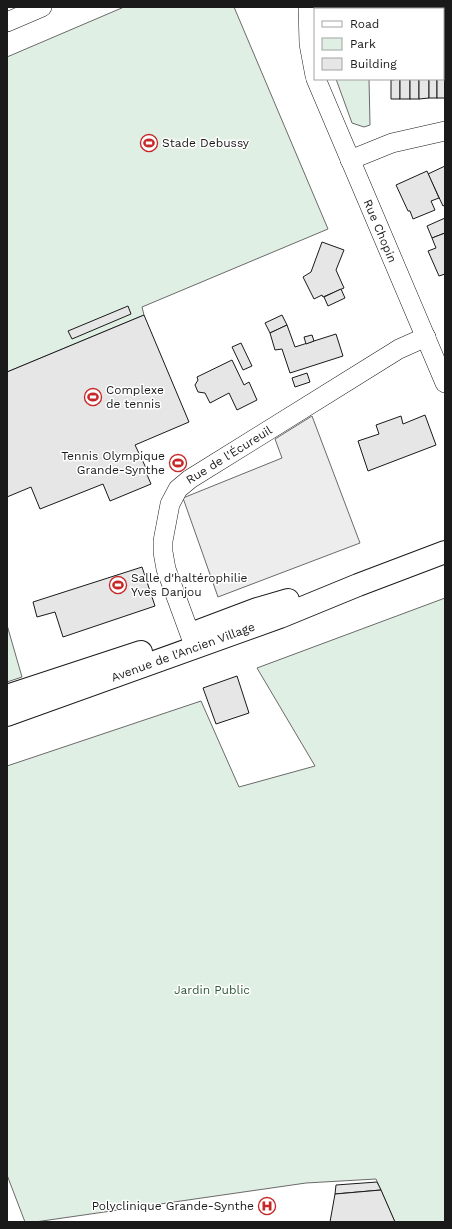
<svg xmlns="http://www.w3.org/2000/svg" width="452" height="1229" font-family="'Work Sans',sans-serif">
  <style>
    .green { fill: #e0efe3; stroke: #6a6a6a }
    .parking { fill: #ededed; stroke: #6a6a6a }
    .building { fill: #e6e6e6; stroke: #1a1a1a }
    .lines { fill: none; stroke-linecap: round; stroke-linejoin: round }
    .minor-casing { stroke: #1a1a1a; stroke-width: 20 }
    .tertiary-casing { stroke: #1a1a1a; stroke-width: 24 }
    .minor { stroke: #fff; stroke-width: 19 }
    .tertiary { stroke: #fff; stroke-width: 22 }
    .labels { text-anchor: middle; dominant-baseline: central; stroke-width: 3; stroke-linejoin: round; paint-order: stroke }
    .poi-label { font-size: 12px; fill: #1a1a1a; stroke: #fff; text-anchor: start }
    .street-label { font-size: 12px; fill: #1a1a1a; stroke: #fff }
    .park-label { font-size: 12px; fill: #2b5a34; stroke: #fff }
  </style>
  <rect width="100%" height="100%" fill="#fff"/>
  <g class="green">
    <path d="M 124,7 L 234,7 L 328,229 L 142,307 L 144,315 L 7,372 L 7,57 Z"/>
    <path d="M 336,79 L 369,79 L 370,125 L 364,127 L 352,123 Z"/>
    <path d="M 445,598 L 445,1222 L 395,1222 L 376,1179 L 306,1183 L 35,1222 L 25,1222 L 7,1175 L 7,766 L 201,701 L 239,787 L 315,766 L 257,668 Z"/>
    <path d="M 7,625 L 22,677 L 7,682 Z"/>
  </g>
  <path class="parking" d="M 312,416 L 360,543 L 218,597 L 183,498 L 282,458 L 275,439 Z"/>
  <g class="building">
    <rect x="391" y="7" width="23" height="2"/>
    <path d="M 400,79 L 400,99 L 391,99 L 391,80 Z"/>
    <rect x="400" y="79" width="10" height="20"/>
    <rect x="410" y="79" width="9" height="20"/>
    <path d="M 419,79 L 429,79 L 429,98 L 419,99 Z"/>
    <rect x="429" y="79" width="8" height="19"/>
    <rect x="437" y="79" width="8" height="19"/>
    <path d="M 445,166 L 445,205 L 443,206 L 428,174 Z"/>
    <path d="M 427,171 L 439,198 L 431,201 L 435,210 L 413,219 L 410,211 L 408,211 L 396,185 Z"/>
    <path d="M 445,218 L 445,233 L 432,238 L 427,226 Z"/>
    <path d="M 445,233 L 445,274 L 439,276 L 428,251 L 436,248 L 432,238 Z"/>
    <path d="M 322,242 L 344,250 L 336,270 L 344,288 L 323,297 L 322,295 L 314,299 L 303,277 L 311,272 Z"/>
    <path d="M 341,289 L 345,298 L 328,306 L 324,297 Z"/>
    <path d="M 128,306 L 131,314 L 72,339 L 68,331 Z"/>
    <path d="M 144,315 L 189,422 L 135,445 L 147,470 L 145,470 L 151,484 L 110,501 L 103,484 L 40,509 L 31,487 L 7,497 L 7,372 Z"/>
    <path d="M 282,315 L 287,325 L 270,333 L 265,323 Z"/>
    <path d="M 287,325 L 295,347 L 336,334 L 343,356 L 290,373 L 282,349 L 275,350 L 270,333 Z"/>
    <path d="M 312,335 L 314,341 L 306,344 L 304,337 Z"/>
    <path d="M 241,343 L 252,366 L 243,370 L 232,347 Z"/>
    <path d="M 232,360 L 244,385 L 249,382 L 257,400 L 237,410 L 229,393 L 210,403 L 205,393 L 198,392 L 195,385 L 198,380 L 197,377 Z"/>
    <path d="M 307,373 L 310,382 L 295,387 L 292,378 Z"/>
    <path d="M 425,415 L 436,445 L 368,471 L 358,441 L 379,434 L 376,425 L 401,416 L 403,424 Z"/>
    <path d="M 142,567 L 155,606 L 63,637 L 55,612 L 37,617 L 33,602 Z"/>
    <path d="M 237,676 L 249,713 L 216,724 L 203,688 Z"/>
    <path d="M 377,1182 L 381,1190 L 335,1194 L 336,1185 Z"/>
    <path d="M 381,1190 L 395,1222 L 330,1222 L 335,1194 Z"/>
  </g>
  <g class="lines">
    <g class="minor-casing">
      <g id="minor">
        <path d="M 308,7 L 309,44 L 315,76"/>
        <path d="M 7,22 L 42,7"/>
        <path d="M 316,79 L 445,383"/>
        <path d="M 350,160 L 392,143 L 445,131"/>
        <path d="M 195,648 L 166,569 L 163,552 L 163,541 L 170,504 L 178,489 L 190,479 L 399,349 L 426,337"/>
      </g>
    </g>
    <g class="tertiary-casing">
      <g id="tertiary">
        <path d="M 196,632 L 257,609 L 288,600"/>
        <path d="M 7,696 L 141,652"/>
        <path d="M 7,715 L 280,617 L 358,585 L 445,552"/>
      </g>
    </g>
    <use href="#minor" class="minor"/>
    <use href="#tertiary" class="tertiary"/>
  </g>
  <defs>
    <g id="stadium-ring" transform="scale(0.9)"><circle r="9.5" fill="#fff" stroke="#c62828" stroke-width="1.5"/><path d="M0-5a6.5 5 0 1 0 0 10a6.5 5 0 1 0 0-10ZM-3.5-1.8h7v3.6h-7Z" fill="#c62828"/></g>
    <g id="hospital-ring" transform="scale(0.9)"><circle r="9.5" fill="#fff" stroke="#c62828" stroke-width="1.5"/><path d="M-5-5h3v3.5h4V-5h3V5h-3V1.5h-4V5h-3Z" fill="#c62828"/></g>
  </defs>
  <g fill-rule="evenodd">
    <use href="#stadium-ring" x="149" y="143"/>
    <use href="#stadium-ring" x="93" y="397"/>
    <use href="#stadium-ring" x="178" y="463"/>
    <use href="#stadium-ring" x="118" y="585"/>
    <use href="#hospital-ring" x="267" y="1206"/>
  </g>
  <g class="labels">
    <g class="poi-label">
      <text x="162" y="143">Stade Debussy</text>
      <text x="106" y="390">Complexe<tspan x="106" dy="14">de tennis</tspan></text>
      <text x="165" y="456" text-anchor="end">Tennis Olympique<tspan x="165" dy="14">Grande-Synthe</tspan></text>
      <text x="131" y="578">Salle d'haltérophilie<tspan x="131" dy="14">Yves Danjou</tspan></text>
      <text x="254" y="1206" text-anchor="end">Polyclinique Grande-Synthe</text>
    </g>
    <g class="street-label">
      <text transform="translate(380 231) rotate(67)">Rue Chopin</text>
      <text transform="translate(229 455) rotate(-32)">Rue de l'Écureuil</text>
      <text transform="translate(183 652) rotate(-20)">Avenue de l'Ancien Village</text>
    </g>
    <g class="park-label">
      <text x="212" y="990">Jardin Public</text>
    </g>
  </g>
  <rect width="452" height="1229" fill="none" stroke="#1a1a1a" stroke-width="16"/>
  <rect x="314" y="8" width="130" height="72" fill="#ffffff" stroke="#a3a3a3"/>
  <rect x="322" y="21" width="20" height="6" fill="#ffffff" stroke="#a3a3a3"/>
  <text x="350" y="28" font-size="12" fill="#1a1a1a">Road</text>
  <rect x="322" y="38" width="20" height="12" fill="#e0efe3" stroke="#a3a3a3"/>
  <text x="350" y="48" font-size="12" fill="#1a1a1a">Park</text>
  <rect x="322" y="58" width="20" height="12" fill="#e6e6e6" stroke="#a3a3a3"/>
  <text x="350" y="68" font-size="12" fill="#1a1a1a">Building</text>
</svg>
